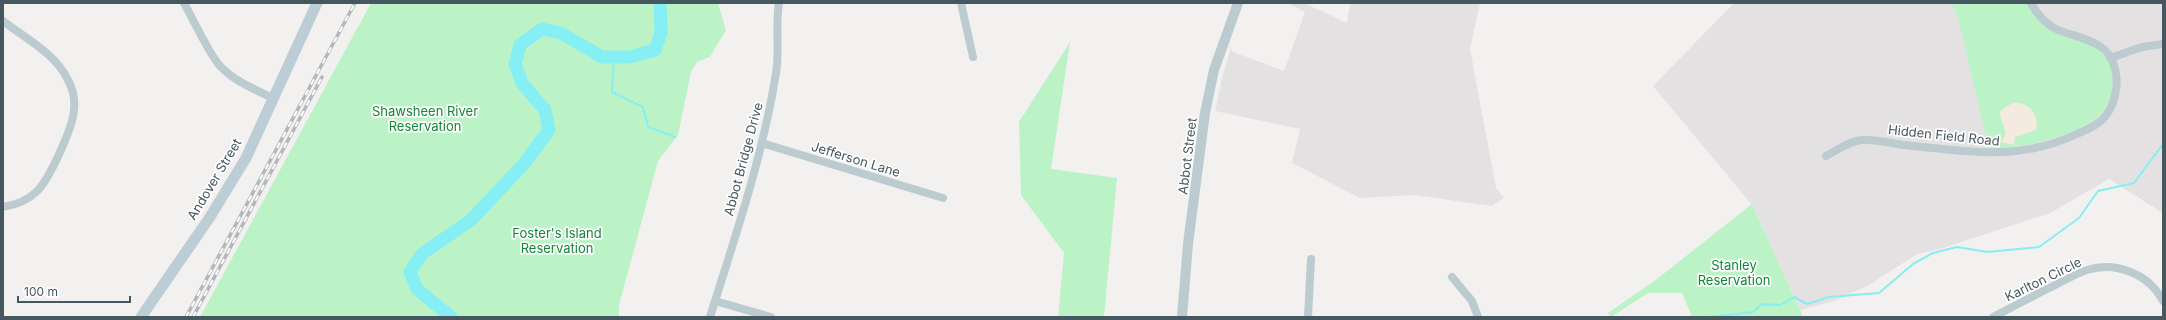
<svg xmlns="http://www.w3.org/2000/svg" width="2166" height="320" font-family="Inter,sans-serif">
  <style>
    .education { fill: #e4e1e2 }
    .green { fill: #bbf3c7 }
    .sand { fill: #f4eae0 }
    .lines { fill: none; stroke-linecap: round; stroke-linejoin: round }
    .stream { stroke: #85eff3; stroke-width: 2 }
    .river { stroke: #85eff3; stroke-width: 13 }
    .minor { stroke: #bccbd0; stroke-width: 8 }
    .tertiary { stroke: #bccbd0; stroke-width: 10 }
    .secondary { stroke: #bccdd5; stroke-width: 11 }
    .rail-casing { stroke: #b1b7bb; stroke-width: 3.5 }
    .rail { stroke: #fff; stroke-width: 2; stroke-dasharray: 6; stroke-linecap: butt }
    .labels { text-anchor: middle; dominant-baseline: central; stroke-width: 3.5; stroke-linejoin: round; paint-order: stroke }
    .park-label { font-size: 13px; fill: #108737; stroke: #fff }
    .street-label { font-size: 13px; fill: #46585f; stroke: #fff }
  </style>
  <rect width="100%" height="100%" fill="#f3f0f0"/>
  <g class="education">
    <path d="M 1287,3 L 1304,3 L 1347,23 L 1350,3 L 1480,3 L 1470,49 L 1496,188 L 1504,198 L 1491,206 L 1415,195 L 1360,198 L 1292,163 L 1300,129 L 1215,111 L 1222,78 L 1231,48 L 1233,52 L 1284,71 L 1305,12 Z"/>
    <path d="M 1734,3 L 2163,3 L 2163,213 L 2109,179 L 2050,213 L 1943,248 L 1917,254 L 1869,285 L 1834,301 L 1800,310 L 1753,206 L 1653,86 Z"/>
  </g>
  <g class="green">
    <path d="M 371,3 L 718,3 L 726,30 L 710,57 L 697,62 L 691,72 L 678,135 L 658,161 L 619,305 L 619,317 L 200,317 Z"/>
    <path d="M 1952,3 L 2031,3 C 2037,10 2044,21 2051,25 C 2070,36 2092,38 2106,57 C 2112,65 2114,79 2112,89 C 2110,98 2108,107 2101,114 C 2076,137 2023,148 1989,149 L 1958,18 Z"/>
    <path d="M 1070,42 L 1051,169 L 1117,178 L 1104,317 L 1058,317 L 1064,253 L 1021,195 L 1019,122 Z"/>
    <path d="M 1752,204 L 1803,317 L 1692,317 L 1682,293 L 1648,293 L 1611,317 L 1608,313 L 1657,279 Z"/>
  </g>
  <path class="sand" d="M 2012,103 C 2028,101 2040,114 2036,130 L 2015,137 L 2014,145 L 2001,142 L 2006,134 L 1999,112 Z"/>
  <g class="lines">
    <g class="stream">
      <path d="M 614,57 L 612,92 L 643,107 L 648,127 L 675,137"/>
      <path d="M 1707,317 L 1753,312 L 1762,304 L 1780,305 L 1794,297 L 1807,304 L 1829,297 L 1879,293 L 1913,264 L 1933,253 L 1957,247 L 1987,252 L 2039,247 L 2079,218 L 2098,191 L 2134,183 L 2163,144"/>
    </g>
    <path class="river" d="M 451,317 L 417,289 L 410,272 L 422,254 L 471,220 L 523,165 L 549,130 L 545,110 L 522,83 L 515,64 L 520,45 L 542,29 L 561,33 L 602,57 L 629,57 L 655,50 L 661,33 L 660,3"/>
    <g class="minor">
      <path d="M 184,3 C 193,19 209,54 220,66 C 234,81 254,89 273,98"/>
      <path d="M 961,3 L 973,57"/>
      <path d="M 3,21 C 25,38 56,54 68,80 C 73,89 75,100 74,110 C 73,127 49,181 36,192 C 27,201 15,205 3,207"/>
      <path d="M 2110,58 L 2142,47 L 2163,44"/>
      <path d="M 762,143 L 943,198"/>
      <path d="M 1826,156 C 1837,150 1850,141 1862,140 C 1876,139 1890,143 1904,145 C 1965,151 2018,162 2077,134 C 2093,127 2105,122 2112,105 C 2118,88 2119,75 2111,58 C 2101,39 2073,37 2056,29 C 2044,23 2037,14 2031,3"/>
      <path d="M 1452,277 L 1472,301 L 1478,317"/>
      <path d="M 715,301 L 771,317"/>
      <path d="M 710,317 C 735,237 763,156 776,73 C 780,50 775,26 779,3"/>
      <path d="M 1308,317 L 1311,259"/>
      <path d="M 1993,317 C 2010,308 2028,299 2045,290 C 2059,284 2072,275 2087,270 C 2116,261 2149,274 2163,301"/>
    </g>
    <path class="tertiary" d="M 1182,317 L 1188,244 L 1205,113 L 1214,70 L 1238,3"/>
    <path class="secondary" d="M 141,317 L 210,217 L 246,158 L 317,3"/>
    <g class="rail-casing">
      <g id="rail">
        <path d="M 186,317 L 355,3"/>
        <path d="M 193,317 L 322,77"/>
      </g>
    </g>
    <use href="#rail" class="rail"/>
  </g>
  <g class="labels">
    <g class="park-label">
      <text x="425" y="111">Shawsheen River<tspan x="425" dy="15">Reservation</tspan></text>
      <text x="557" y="233">Foster's Island<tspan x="557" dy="15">Reservation</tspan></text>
      <text x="1734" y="265">Stanley<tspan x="1734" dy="15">Reservation</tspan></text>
    </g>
    <g class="street-label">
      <text transform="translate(1944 135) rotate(6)">Hidden Field Road</text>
      <text transform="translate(1187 156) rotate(-83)">Abbot Street</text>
      <text transform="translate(743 159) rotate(-75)">Abbot Bridge Drive</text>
      <text transform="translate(856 159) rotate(17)">Jefferson Lane</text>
      <text transform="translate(214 179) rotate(-59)">Andover Street</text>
      <text transform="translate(2043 279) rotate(-26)">Karlton Circle</text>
    </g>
  </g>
  <rect width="2166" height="320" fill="none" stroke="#46585f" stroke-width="8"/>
  <path d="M18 296v6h112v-6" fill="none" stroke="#46585f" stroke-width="2"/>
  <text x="24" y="296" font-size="12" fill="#46585f" stroke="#ffffff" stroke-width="3" paint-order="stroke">100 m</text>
</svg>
